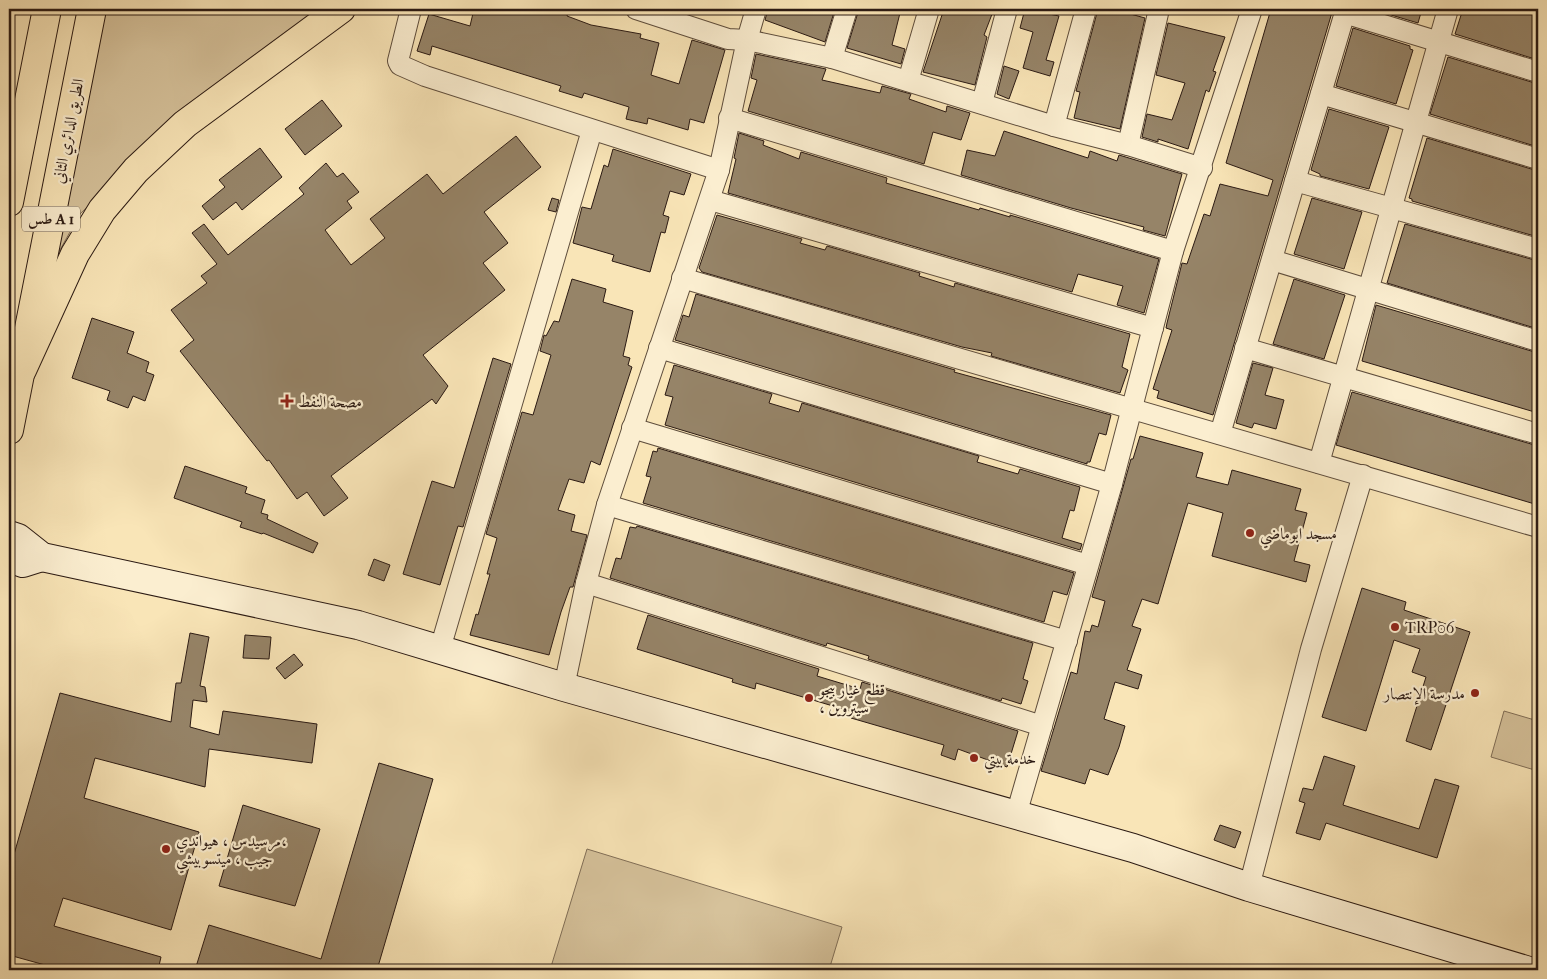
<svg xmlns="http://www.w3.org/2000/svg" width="1547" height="979" font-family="'IM FELL French Canon',Amiri,serif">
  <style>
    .green { fill: #d6c29b; stroke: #806e57 }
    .building { fill: #968468; stroke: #2b1a13 }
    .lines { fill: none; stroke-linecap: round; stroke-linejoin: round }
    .street-casing { stroke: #5e4d3c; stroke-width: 22 }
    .secondary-casing { stroke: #2b1a13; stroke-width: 30 }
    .highway-casing { stroke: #2b1a13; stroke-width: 30 }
    .street { stroke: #fbeed0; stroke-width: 20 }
    .secondary { stroke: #fbeed0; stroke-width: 28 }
    .highway { stroke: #f9e5b7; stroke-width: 28 }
    .poi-dot { fill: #8f2418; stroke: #fbeed0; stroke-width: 2 }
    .labels { text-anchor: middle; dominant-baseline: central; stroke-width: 4.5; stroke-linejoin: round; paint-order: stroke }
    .shield { fill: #fbeed0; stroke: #695a4c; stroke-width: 1 }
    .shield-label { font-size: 15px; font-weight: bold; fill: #2b1a13 }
    .street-label { font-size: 16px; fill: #2b1a13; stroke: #fbeed0 }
    .poi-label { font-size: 16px; fill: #2b1a13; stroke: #fbeed0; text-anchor: start }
  </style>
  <rect width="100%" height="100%" fill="#f9e5b7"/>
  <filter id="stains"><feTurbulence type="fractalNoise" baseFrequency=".004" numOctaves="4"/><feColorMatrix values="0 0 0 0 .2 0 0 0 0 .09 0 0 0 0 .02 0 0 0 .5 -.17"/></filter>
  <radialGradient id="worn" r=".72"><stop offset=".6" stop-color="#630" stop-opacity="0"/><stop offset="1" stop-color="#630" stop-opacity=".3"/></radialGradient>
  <g class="green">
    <path d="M 105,9 L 325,9 L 124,172 L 80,214 L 51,266 Z"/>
    <path d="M 1504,711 L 1538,721 L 1538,771 L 1491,757 Z"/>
    <path d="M 587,849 L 842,927 L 829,970 L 550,970 Z"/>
  </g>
  <g class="building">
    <path d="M 474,9 L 569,9 L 567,16 L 591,25 L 641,34 L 640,38 L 659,43 L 651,75 L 679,84 L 692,40 L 725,50 L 704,123 L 690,119 L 688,130 L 648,118 L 647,124 L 626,119 L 629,107 L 584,93 L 582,98 L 559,91 L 561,86 L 432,46 L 430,55 L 417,51 L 429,14 L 470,26 Z"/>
    <path d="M 768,9 L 835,9 L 825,42 L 765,20 Z"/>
    <path d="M 859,9 L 901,9 L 892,45 L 905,49 L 901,64 L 847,48 Z"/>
    <path d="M 944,9 L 994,9 L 984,35 L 987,37 L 975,85 L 923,72 Z"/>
    <path d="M 1025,9 L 1059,16 L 1046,60 L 1054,62 L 1050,76 L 1023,68 L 1033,32 L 1020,28 Z"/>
    <path d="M 1098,9 L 1119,9 L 1128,11 L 1127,13 L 1145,18 L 1120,129 L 1074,118 L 1080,92 L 1076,91 Z"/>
    <path d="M 1271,9 L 1333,9 L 1213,415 L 1157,398 L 1159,391 L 1153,389 L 1172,330 L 1166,328 L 1167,323 L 1182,263 L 1187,264 L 1204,214 L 1210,216 L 1220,184 L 1268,196 L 1273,180 L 1226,163 Z"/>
    <path d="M 1371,9 L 1422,9 L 1418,23 Z"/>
    <path d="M 1463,9 L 1538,9 L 1538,60 L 1455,34 Z"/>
    <path d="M 1168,23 L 1225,37 L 1213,71 L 1216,72 L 1209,92 L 1206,90 L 1188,149 L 1158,139 L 1158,142 L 1142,137 L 1147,114 L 1172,120 L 1185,83 L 1156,75 Z"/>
    <path d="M 1353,28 L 1410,46 L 1410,49 L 1413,50 L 1396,104 L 1336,86 Z"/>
    <path d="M 756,54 L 826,69 L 822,80 L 880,93 L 882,86 L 911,94 L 909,99 L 946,112 L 947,106 L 970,113 L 961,140 L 933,132 L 924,164 L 748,111 L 757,80 L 751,78 Z"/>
    <path d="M 1448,57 L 1538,84 L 1538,147 L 1430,114 Z"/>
    <path d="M 1004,66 L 1019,71 L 1009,99 L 997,94 Z"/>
    <path d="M 322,100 L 342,126 L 305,155 L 285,129 Z"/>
    <path d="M 1329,109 L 1389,127 L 1369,189 L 1320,176 L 1320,174 L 1311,170 Z"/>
    <path d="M 1004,131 L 1088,158 L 1090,151 L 1117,161 L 1119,155 L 1182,174 L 1165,236 L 1143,230 L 1144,227 L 1071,208 L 961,175 L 967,150 L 995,156 Z"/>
    <path d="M 739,133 L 764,141 L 763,145 L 799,159 L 801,152 L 887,178 L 886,183 L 979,210 L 980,208 L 1010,217 L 1010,215 L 1159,259 L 1144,313 L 1117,305 L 1123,286 L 1078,274 L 1072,292 L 728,193 L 736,159 L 734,158 Z"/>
    <path d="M 516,136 L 541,167 L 484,212 L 508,243 L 483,263 L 505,290 L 423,355 L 448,386 L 436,404 L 432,399 L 331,476 L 348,498 L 324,516 L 307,492 L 297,499 L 269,460 L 267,461 L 180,351 L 194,340 L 171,310 L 207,283 L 201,276 L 217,264 L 192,233 L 204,224 L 228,255 L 304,194 L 299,188 L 326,163 L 337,177 L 343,173 L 359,192 L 347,201 L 352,208 L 325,230 L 351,265 L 385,238 L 370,219 L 427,174 L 443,194 Z"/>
    <path d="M 1427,138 L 1538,171 L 1538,237 L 1412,201 L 1412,199 L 1409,198 Z"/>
    <path d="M 260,148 L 282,177 L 242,210 L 236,202 L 213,220 L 202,206 L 225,187 L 219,180 Z"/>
    <path d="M 613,149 L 691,174 L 684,195 L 670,191 L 663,215 L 669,217 L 665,233 L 661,232 L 650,272 L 612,261 L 614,255 L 573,243 L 582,207 L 591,209 L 604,165 L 608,167 Z"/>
    <path d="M 552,198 L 559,200 L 556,212 L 548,210 Z"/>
    <path d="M 1312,198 L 1362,212 L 1344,269 L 1294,254 Z"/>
    <path d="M 717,215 L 802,239 L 800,243 L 825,250 L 827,246 L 920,273 L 919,276 L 954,287 L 955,283 L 1130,334 L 1122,367 L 1128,370 L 1120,393 L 991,356 L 992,353 L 962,347 L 702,272 L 699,268 Z"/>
    <path d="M 1405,224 L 1538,261 L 1538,329 L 1387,283 Z"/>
    <path d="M 572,279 L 606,289 L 603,302 L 633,311 L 623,356 L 630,358 L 628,365 L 632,367 L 600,465 L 591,461 L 584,483 L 569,479 L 558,510 L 575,515 L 571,531 L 587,535 L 573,587 L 570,587 L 561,612 L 549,655 L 470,635 L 476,614 L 478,615 L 490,574 L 487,574 L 497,538 L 486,534 L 522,412 L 533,415 L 551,355 L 540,351 L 544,335 L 546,336 L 554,321 L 559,322 Z"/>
    <path d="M 1294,279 L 1345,295 L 1324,359 L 1273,344 Z"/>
    <path d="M 696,294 L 955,370 L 954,372 L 1111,415 L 1106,435 L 1099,433 L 1090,462 L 1087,462 L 1087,464 L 675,340 L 683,315 L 689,317 Z"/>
    <path d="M 1376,305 L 1538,353 L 1538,413 L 1362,361 Z"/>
    <path d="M 92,318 L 134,332 L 127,353 L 149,362 L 146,372 L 154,375 L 145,401 L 133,396 L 128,408 L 107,400 L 110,391 L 72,378 Z"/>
    <path d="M 493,358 L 511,364 L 463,527 L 458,526 L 440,585 L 403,574 L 432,481 L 454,488 Z"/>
    <path d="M 1253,363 L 1273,368 L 1265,395 L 1284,400 L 1276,429 L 1254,423 L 1252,428 L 1236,423 Z"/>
    <path d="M 674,365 L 772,394 L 769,403 L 799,412 L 802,403 L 979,456 L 977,462 L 1018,474 L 1020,469 L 1080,487 L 1074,511 L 1070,510 L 1062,538 L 1082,544 L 1080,550 L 665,425 L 673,397 L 665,395 Z"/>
    <path d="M 1352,392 L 1538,446 L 1538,505 L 1336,445 Z"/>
    <path d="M 1140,436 L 1203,453 L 1196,477 L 1228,485 L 1232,470 L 1301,489 L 1295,510 L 1307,513 L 1294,561 L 1310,565 L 1306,582 L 1212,556 L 1223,513 L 1188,503 L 1158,604 L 1142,599 L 1132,626 L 1141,629 L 1127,670 L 1142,675 L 1138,689 L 1115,682 L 1104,719 L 1125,726 L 1119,747 L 1108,775 L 1090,769 L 1085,784 L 1041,771 L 1071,672 L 1077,674 L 1085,631 L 1090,632 L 1092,625 L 1098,627 L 1105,601 L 1092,597 L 1131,459 L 1133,459 Z"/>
    <path d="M 658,448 L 1074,573 L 1067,595 L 1053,591 L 1044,622 L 643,503 L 651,477 L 646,476 L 653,451 L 657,452 Z"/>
    <path d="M 185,466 L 247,487 L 245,493 L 265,500 L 261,513 L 268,515 L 267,519 L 318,543 L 313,553 L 263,533 L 262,534 L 240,527 L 242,522 L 174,498 Z"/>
    <path d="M 637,526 L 1033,643 L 1023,679 L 1028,681 L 1021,704 L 1002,698 L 1001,701 L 868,659 L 869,656 L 827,643 L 826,646 L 610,578 L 616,558 L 621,559 L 630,527 L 636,528 Z"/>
    <path d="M 374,559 L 390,565 L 384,581 L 368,575 Z"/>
    <path d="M 1362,588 L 1406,602 L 1404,610 L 1470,632 L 1431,750 L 1406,741 L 1426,677 L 1412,672 L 1420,649 L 1394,640 L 1366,731 L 1322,717 Z"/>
    <path d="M 648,615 L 819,669 L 817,676 L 860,689 L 862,682 L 1018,731 L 1007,767 L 958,749 L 955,760 L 941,755 L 944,745 L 851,718 L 853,712 L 756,683 L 755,689 L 732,682 L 733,679 L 637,649 Z"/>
    <path d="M 190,633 L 209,637 L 200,686 L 205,687 L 207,702 L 193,700 L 190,727 L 219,735 L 223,711 L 317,724 L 312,763 L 209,749 L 205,787 L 95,758 L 84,798 L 199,832 L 171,930 L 63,898 L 54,926 L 161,957 L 158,970 L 63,970 L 9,955 L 9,872 L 60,693 L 171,722 L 176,683 L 181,683 Z"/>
    <path d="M 245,635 L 271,637 L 269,659 L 243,658 Z"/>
    <path d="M 294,654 L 303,665 L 285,679 L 276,668 Z"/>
    <path d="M 1324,756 L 1355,766 L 1343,805 L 1419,829 L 1435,779 L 1459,786 L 1437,858 L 1326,823 L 1320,840 L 1296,833 L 1305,803 L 1299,801 L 1303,788 L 1313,790 Z"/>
    <path d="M 379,763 L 433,779 L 377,970 L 195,970 L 209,925 L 321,959 Z"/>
    <path d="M 243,805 L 320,829 L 295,906 L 219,886 Z"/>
    <path d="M 1220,825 L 1241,832 L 1235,848 L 1214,840 Z"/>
  </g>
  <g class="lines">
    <g class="street-casing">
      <g id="street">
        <path d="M 411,9 L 398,61 L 400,65 L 425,76 L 719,170"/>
        <path d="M 636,9 L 728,39 L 747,40 L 832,58 L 1054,126 L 1128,145 L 1202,168"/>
        <path d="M 1344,13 L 1538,72"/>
        <path d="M 832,58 L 847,9"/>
        <path d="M 908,81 L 929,9"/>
        <path d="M 1321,94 L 1538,159"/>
        <path d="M 982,103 L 1007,9"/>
        <path d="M 729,118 L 1173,251"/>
        <path d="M 1054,126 L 1086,9"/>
        <path d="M 1128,145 L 1159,9"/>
        <path d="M 1295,181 L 1538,249"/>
        <path d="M 710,200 L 1153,328"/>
        <path d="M 1272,260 L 1538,341"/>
        <path d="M 682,278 L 1538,527"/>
        <path d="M 659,348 L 1112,484"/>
        <path d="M 1245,348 L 1538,434"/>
        <path d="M 632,428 L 1088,565"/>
        <path d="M 1220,434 L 1346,9"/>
        <path d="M 1319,463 L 1448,9"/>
        <path d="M 607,505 L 1067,641"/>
        <path d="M 586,583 L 1042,726"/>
        <path d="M 440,649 L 592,130"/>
        <path d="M 564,687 L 586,583 L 607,505 L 719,170 L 747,40 L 756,9"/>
        <path d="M 1016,815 L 1112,484 L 1173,251 L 1252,9"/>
        <path d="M 1249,887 L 1311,649 L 1363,475"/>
      </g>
    </g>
    <g class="secondary-casing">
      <g id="secondary">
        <path d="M 9,535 L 18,538 L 42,557 L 358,625 L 564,687 L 1133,848 L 1249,887 L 1526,970"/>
        <path d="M 9,558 L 23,563 L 42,557"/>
      </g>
    </g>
    <g class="highway-casing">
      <g id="highway">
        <path d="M 9,202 L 47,9"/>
        <path d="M 22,370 L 75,254 L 102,210 L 136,170 L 185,124 L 341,9"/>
        <path d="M 9,430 L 92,9"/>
      </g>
    </g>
    <use href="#street" class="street"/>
    <use href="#secondary" class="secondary"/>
    <use href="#highway" class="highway"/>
  </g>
  <g class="poi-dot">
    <path d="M284.5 393.5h5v5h5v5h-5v5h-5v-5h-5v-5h5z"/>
    <circle cx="1250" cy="533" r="5"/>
    <circle cx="1395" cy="627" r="5"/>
    <circle cx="1475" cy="693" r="5"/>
    <circle cx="809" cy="698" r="5"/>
    <circle cx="974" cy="758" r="5"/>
    <circle cx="166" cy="849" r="5"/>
  </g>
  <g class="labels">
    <rect class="shield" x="22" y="206.5" width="58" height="25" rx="4"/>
    <g class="shield-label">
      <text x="51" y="219">طس A 1</text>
    </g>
    <g class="street-label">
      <text transform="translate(68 131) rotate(-79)">الطريق الدائري الثاني</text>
    </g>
    <g class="poi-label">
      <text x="298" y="401">مصحة النفط</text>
      <text x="1260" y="533">مسجد ابوماضي</text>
      <text x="1405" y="627">TRP06</text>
      <text x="819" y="689">قطع غيار بيجو<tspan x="819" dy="18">، سيتروين</tspan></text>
      <text x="1465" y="693" text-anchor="end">مدرسة الإنتصار</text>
      <text x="984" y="758">خدمة بيتي</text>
      <text x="176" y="840">مرسيدس ، هيواندي،<tspan x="176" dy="18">جيب ، ميتسوبيشي</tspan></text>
    </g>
  </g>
  <rect width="1547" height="979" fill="none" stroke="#f9e5b7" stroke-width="30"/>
  <rect x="10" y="10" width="1527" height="959" fill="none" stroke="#2b1a13" stroke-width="2.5"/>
  <rect x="15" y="15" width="1517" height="949" fill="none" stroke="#2b1a13"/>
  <rect width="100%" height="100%" filter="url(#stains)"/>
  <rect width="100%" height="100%" fill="url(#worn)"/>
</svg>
